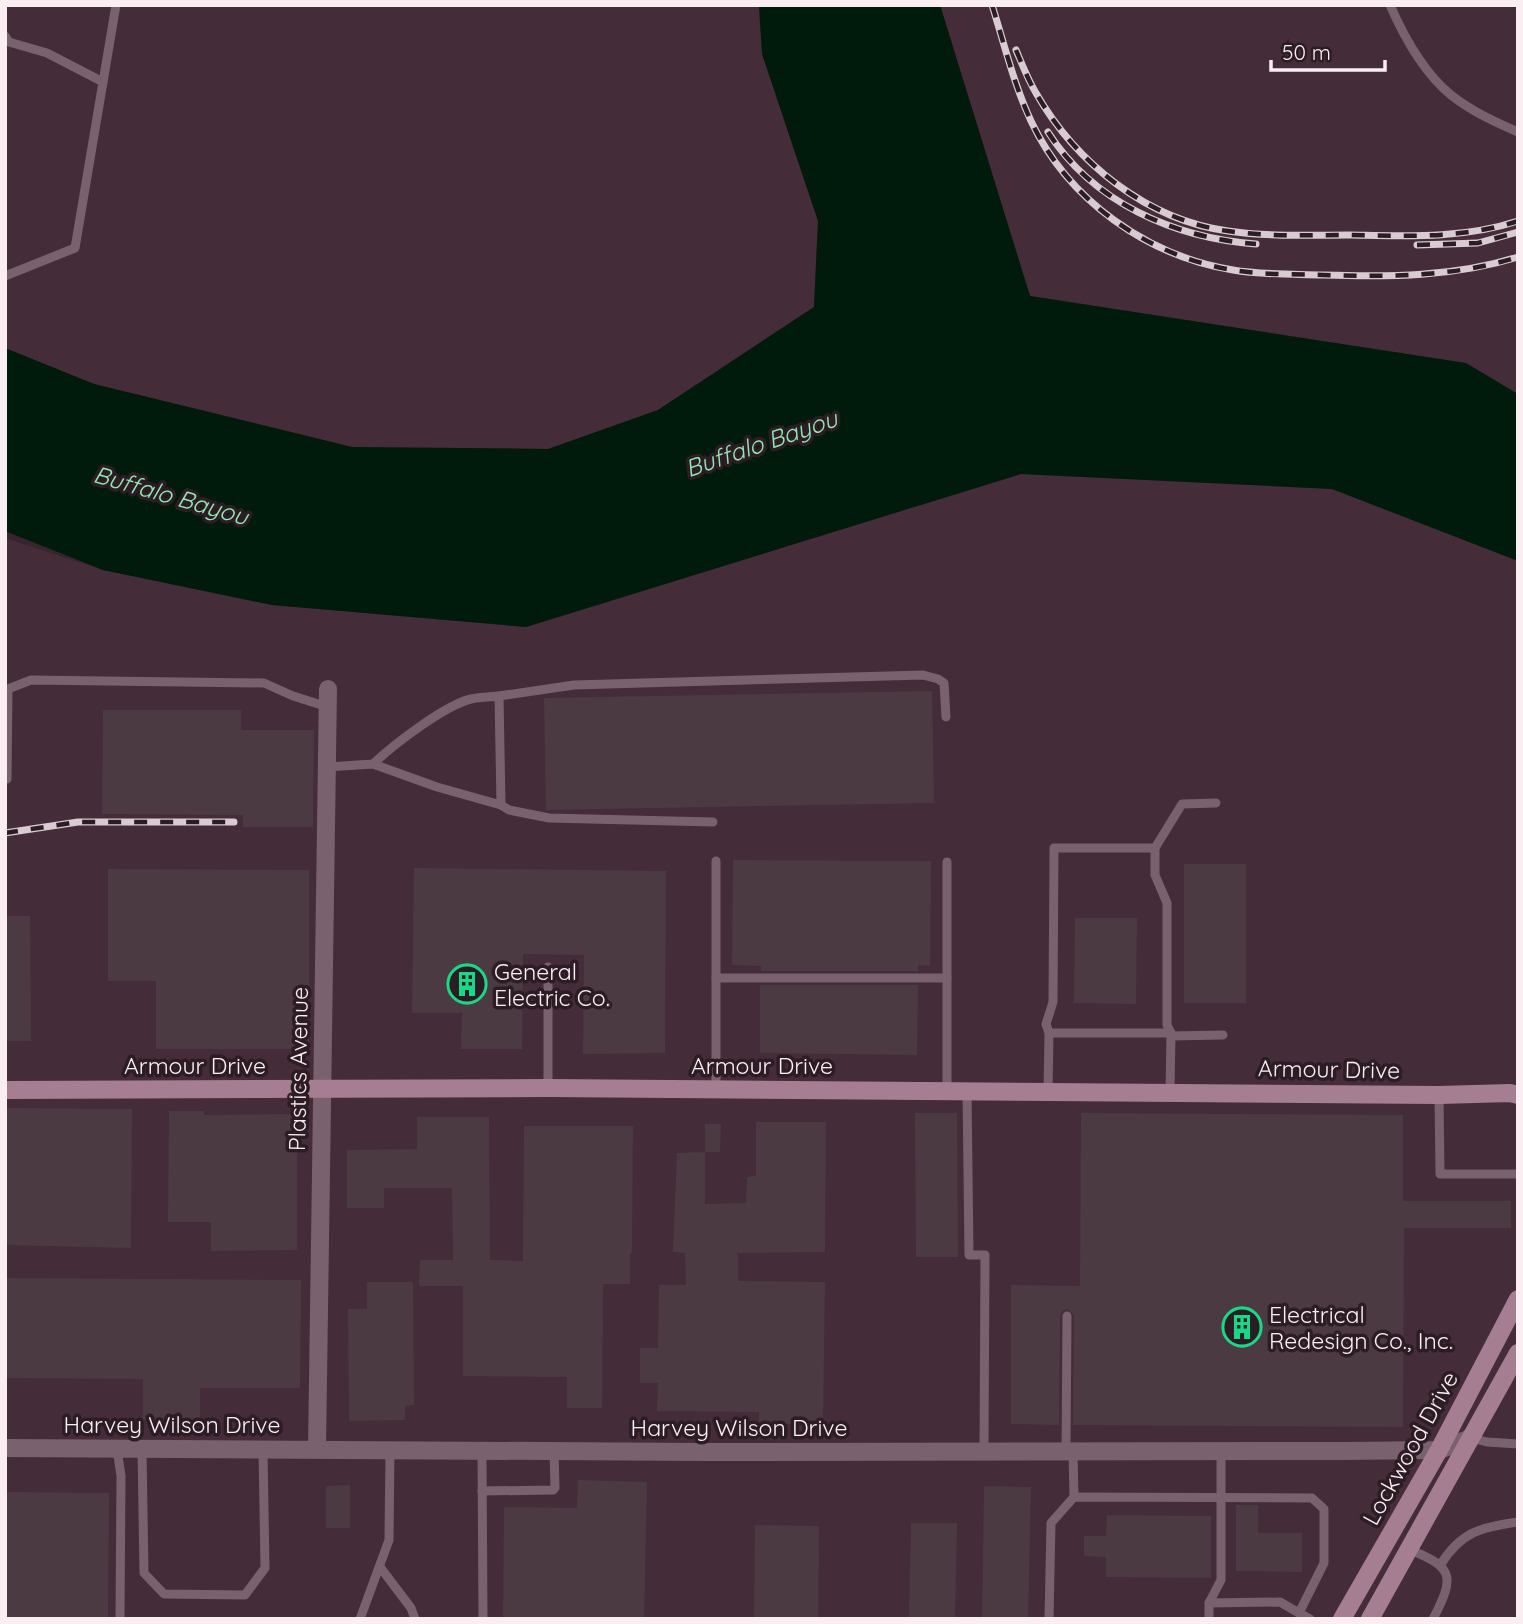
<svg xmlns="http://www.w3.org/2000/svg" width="1523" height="1624" font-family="Quicksand,sans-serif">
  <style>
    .built { fill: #442c38 }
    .water { fill: #001a0b }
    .building { fill: #4c3a43 }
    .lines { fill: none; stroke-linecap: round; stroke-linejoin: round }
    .lane { stroke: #79616d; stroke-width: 9 }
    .street { stroke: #79616d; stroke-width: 18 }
    .secondary { stroke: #a57f91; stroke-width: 18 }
    .rail-casing { stroke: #d8cbd1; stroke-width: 7 }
    .rail { stroke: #2c1c24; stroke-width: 4.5; stroke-dasharray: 13; stroke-linecap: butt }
    .labels { text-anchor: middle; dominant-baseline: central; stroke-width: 7; stroke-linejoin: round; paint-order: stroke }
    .poi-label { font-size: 23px; fill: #faeef3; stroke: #2c1c24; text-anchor: start }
    .street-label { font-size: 23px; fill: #faeef3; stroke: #2c1c24 }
    .water-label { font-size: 24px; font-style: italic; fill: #93e9b6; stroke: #2c1c24 }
  </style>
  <rect width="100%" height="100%" fill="#37252e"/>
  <g class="built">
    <path d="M 5,5 L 759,5 L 762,54 L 818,221 L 814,307 L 658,410 L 548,449 L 352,447 L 94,384 L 5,348 Z"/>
    <path d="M 940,5 L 1518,5 L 1518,405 L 1438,359 L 1030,296 Z"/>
    <path d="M 1021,474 L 1332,489 L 1518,558 L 1518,1619 L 5,1619 L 5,538 L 103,570 L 272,605 L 526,627 Z"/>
  </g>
  <path class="water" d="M 759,5 L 940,5 L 1030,296 L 1466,363 L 1518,394 L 1518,561 L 1332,489 L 1021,474 L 526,627 L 272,605 L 103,570 L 5,531 L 5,348 L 94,384 L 352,447 L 548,449 L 658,410 L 814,307 L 818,221 L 762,54 Z"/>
  <g class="building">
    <path d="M 932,691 L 934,803 L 546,810 L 544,698 Z"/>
    <path d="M 103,710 L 241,710 L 241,730 L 314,730 L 313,827 L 243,827 L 243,815 L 102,814 Z"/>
    <path d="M 733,860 L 931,861 L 930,966 L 918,965 L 918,971 L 761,971 L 761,966 L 732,965 Z"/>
    <rect x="1184" y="864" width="62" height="139"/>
    <path d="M 414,868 L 666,871 L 665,1053 L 583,1054 L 584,955 L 523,954 L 522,1049 L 461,1049 L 462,1013 L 412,1013 Z"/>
    <path d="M 108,869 L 309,870 L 309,1049 L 156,1049 L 156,981 L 108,981 Z"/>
    <path d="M 5,916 L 30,916 L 31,1041 L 5,1041 Z"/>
    <path d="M 1075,918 L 1137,918 L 1136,1004 L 1074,1003 Z"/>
    <path d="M 760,985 L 918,985 L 917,1055 L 760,1053 Z"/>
    <path d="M 5,1108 L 132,1109 L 131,1248 L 5,1245 Z"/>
    <path d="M 169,1111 L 204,1111 L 204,1115 L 297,1114 L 297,1250 L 211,1251 L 211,1222 L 168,1222 Z"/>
    <path d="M 915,1113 L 957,1113 L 958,1257 L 916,1257 Z"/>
    <path d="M 1081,1113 L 1403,1115 L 1403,1201 L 1511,1201 L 1511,1228 L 1404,1228 L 1403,1427 L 1073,1425 L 1074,1316 L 1068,1309 L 1063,1310 L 1060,1316 L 1059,1425 L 1011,1424 L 1011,1285 L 1080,1286 Z"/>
    <path d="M 417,1117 L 489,1117 L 490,1260 L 523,1261 L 524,1126 L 633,1126 L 632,1253 L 630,1253 L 630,1284 L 603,1284 L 602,1408 L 567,1408 L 567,1377 L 463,1376 L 463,1286 L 419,1286 L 420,1260 L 453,1260 L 452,1188 L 384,1188 L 384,1208 L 347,1208 L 347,1150 L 417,1149 Z"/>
    <path d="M 756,1122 L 826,1122 L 825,1252 L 738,1253 L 738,1281 L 825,1282 L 823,1424 L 759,1424 L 759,1412 L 657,1411 L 658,1383 L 640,1383 L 640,1348 L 658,1348 L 659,1285 L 686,1285 L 685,1253 L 673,1252 L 677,1153 L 705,1152 L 705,1204 L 746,1203 L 747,1177 L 756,1176 Z"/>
    <path d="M 705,1124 L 721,1124 L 720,1152 L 705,1152 Z"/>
    <path d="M 5,1278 L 301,1280 L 300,1388 L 200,1388 L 200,1421 L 143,1420 L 143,1379 L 5,1378 Z"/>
    <path d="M 367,1282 L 413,1282 L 414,1405 L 405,1406 L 405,1420 L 349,1421 L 348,1309 L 367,1309 Z"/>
    <path d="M 578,1480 L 647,1482 L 644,1619 L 503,1619 L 504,1507 L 577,1508 Z"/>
    <path d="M 350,1485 L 350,1528 L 326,1528 L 326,1486 Z"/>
    <path d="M 984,1486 L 1031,1487 L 1028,1619 L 982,1619 Z"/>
    <path d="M 5,1492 L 109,1493 L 108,1619 L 5,1619 Z"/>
    <path d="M 1236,1505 L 1258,1505 L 1258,1533 L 1302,1533 L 1302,1572 L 1236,1571 Z"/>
    <path d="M 1107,1515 L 1211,1516 L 1211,1578 L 1106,1577 L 1106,1557 L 1084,1556 L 1084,1536 L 1106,1536 Z"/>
    <path d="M 911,1523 L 957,1523 L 955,1619 L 909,1619 Z"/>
    <path d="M 755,1525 L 819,1526 L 818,1619 L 754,1619 Z"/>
  </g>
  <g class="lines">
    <g class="lane">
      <path d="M 1390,5 C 1404,37 1424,73 1451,95 C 1471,111 1495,122 1518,132"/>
      <path d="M 5,36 L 9,42 L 47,53 L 103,82"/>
      <path d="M 5,276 L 75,248 L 116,5"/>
      <path d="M 499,696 L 574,685 L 923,675 L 938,679 L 944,683 L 946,717"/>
      <path d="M 327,767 L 373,764 C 393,745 445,705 471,699 C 480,697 490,697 499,696 L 501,805 L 437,787 L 373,764"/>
      <path d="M 7,779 L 8,689 L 31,680 L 264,683 L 293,696 L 328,707"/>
      <path d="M 501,805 L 509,810 L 549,818 L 713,822"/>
      <path d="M 1155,848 L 1182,804 L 1216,803"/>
      <path d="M 716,978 L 947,978"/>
      <path d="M 1049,1033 L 1046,1024 L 1053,1002 L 1054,848 L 1155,848 L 1155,875 L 1167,903 L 1167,1025 L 1171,1033"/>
      <path d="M 1171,1036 L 1223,1035"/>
      <path d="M 548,1088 L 548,967"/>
      <path d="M 716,1090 L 716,861"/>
      <path d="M 947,1091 L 947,862"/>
      <path d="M 967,1091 L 969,1255 L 985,1255 L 984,1451"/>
      <path d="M 1048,1091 L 1049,1033 L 1171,1033 L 1170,1092"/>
      <path d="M 1439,1095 L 1440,1174 L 1518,1174"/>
      <path d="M 1471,1438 L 1487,1442 L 1518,1444"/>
      <path d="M 117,1449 L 121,1476 L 120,1619"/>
      <path d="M 142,1449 L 144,1573 L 164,1594 L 245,1595 L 265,1568 L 263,1450"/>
      <path d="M 482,1450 L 483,1619"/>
      <path d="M 1066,1451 L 1067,1316"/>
      <path d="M 1073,1451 L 1074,1497"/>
      <path d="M 482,1491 L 553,1490 L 555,1488 L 554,1451"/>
      <path d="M 1408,1549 C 1453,1567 1456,1575 1433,1619"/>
      <path d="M 1441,1564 C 1461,1532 1481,1527 1518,1522"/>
      <path d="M 380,1567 L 411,1608 L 415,1619"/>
      <path d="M 1209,1603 L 1280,1602 L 1299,1613"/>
      <path d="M 360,1619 L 389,1540 L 390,1450"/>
      <path d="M 1049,1619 L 1051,1523 L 1074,1497 L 1312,1498 L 1324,1509 L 1324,1563 L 1299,1613 L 1310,1619"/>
      <path d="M 1209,1619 L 1209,1603 L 1221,1580 L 1221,1451"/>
    </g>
    <g class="street">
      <path d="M 5,1448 L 705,1452 L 1345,1451 L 1439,1450 L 1471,1438"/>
      <path d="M 317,1449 L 328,689"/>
    </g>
    <g class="secondary">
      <path d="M 5,1090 L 548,1088 L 1439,1095 L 1510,1093 L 1518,1095"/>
      <path d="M 1342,1619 L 1439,1450 L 1518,1299"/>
      <path d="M 1370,1619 L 1518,1353"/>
    </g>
    <g class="rail-casing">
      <g id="rail">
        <path d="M 992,5 C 1004,43 1014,85 1031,121 C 1068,200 1147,256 1233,270 C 1262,275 1294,274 1323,275 C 1390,277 1454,277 1518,257"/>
        <path d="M 1016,50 C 1022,64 1028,80 1036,93 C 1076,163 1147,220 1228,231 C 1268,237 1309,235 1350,235 C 1406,236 1463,239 1518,221"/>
        <path d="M 1048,132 C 1093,203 1175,238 1256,244"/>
        <path d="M 1417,245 L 1478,243 L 1518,232"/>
        <path d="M 5,833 L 78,822 L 234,822"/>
      </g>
    </g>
    <use href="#rail" class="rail"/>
  </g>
  <defs>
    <g id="building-ring" transform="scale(2.0125)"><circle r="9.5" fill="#2c1c24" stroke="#19d989" stroke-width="1.5"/><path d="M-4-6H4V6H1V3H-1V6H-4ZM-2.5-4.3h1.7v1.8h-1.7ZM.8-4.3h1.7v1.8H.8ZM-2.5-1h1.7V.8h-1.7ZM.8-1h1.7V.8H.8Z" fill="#19d989"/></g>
  </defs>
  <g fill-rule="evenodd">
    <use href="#building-ring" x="467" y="984"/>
    <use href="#building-ring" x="1242" y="1327"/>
  </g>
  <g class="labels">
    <g class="poi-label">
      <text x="494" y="971">General<tspan x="494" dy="26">Electric Co.</tspan></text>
      <text x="1269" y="1314">Electrical<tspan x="1269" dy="26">Redesign Co., Inc.</tspan></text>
    </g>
    <g class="street-label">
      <text x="195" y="1065">Armour Drive</text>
      <text x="762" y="1065">Armour Drive</text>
      <text transform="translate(298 1069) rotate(-89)">Plastics Avenue</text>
      <text transform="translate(1329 1069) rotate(1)">Armour Drive</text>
      <text x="172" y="1424">Harvey Wilson Drive</text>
      <text x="739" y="1427">Harvey Wilson Drive</text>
      <text transform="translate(1410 1448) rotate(-61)">Lockwood Drive</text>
    </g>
    <g class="water-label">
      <text transform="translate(761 443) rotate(-19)">Buffalo Bayou</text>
      <text transform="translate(171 495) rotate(16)">Buffalo Bayou</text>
    </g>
  </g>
  <rect width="1523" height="1624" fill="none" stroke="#faeef3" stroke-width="14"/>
  <path d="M1271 60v10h114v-10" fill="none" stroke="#faeef3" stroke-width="3.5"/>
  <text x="1282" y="60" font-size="21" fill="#faeef3" stroke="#2c1c24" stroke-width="5" paint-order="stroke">50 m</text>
</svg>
